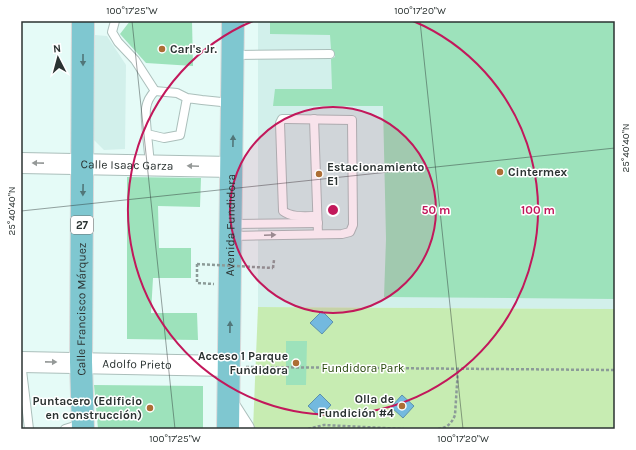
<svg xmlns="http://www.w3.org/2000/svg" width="636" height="450" font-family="Karla,sans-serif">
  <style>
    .built { fill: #d2f0eb }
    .green { fill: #c7ecb2 }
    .water { fill: #73b9df; stroke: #5d91ab }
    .building { fill: #9de2bb }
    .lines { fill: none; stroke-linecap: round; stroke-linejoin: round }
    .service-casing { stroke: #abbfbb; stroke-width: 10 }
    .tertiary-casing { stroke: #abbfbb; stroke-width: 22 }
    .primary-casing { stroke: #d9dada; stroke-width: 24 }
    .path { stroke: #8c9b98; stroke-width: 2.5; stroke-dasharray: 3 2; stroke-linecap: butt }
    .service { stroke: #fff; stroke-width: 8 }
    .tertiary { stroke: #fff; stroke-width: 20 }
    .primary { stroke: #7fc7d0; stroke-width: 22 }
    .path-bridge { stroke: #8c9b98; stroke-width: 2.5; stroke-dasharray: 3 2; stroke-linecap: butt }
    .oneway { fill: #517679 }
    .oneway2 { fill: #959998 }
    .ticks { fill: none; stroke: #2b3332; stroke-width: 1; stroke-opacity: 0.45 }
    .ring { fill: none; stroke: #c2185b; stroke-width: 2 }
    .poi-dot { fill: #ad6e35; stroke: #fff; stroke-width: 1.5 }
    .labels { text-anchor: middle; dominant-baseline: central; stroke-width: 3; stroke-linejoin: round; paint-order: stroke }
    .shield { fill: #fff; stroke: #6b7070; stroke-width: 1 }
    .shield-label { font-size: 11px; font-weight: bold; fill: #2b3332 }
    .poi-label { font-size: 12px; font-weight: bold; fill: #2b3332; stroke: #fff; text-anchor: start }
    .street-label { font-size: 12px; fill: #2b3332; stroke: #fff }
    .park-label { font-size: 12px; fill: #27480a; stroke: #fff }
    .centre { fill: #c2185b; stroke: #fff; stroke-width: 2 }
    .ring-label { font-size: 12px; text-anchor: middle; font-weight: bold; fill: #c2185b; stroke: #fff; stroke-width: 3; stroke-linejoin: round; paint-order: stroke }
    .neatline { fill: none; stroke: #2b3332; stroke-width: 1.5 }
    .ticks-label { font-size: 10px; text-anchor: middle; fill: #2b3332 }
  </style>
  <rect width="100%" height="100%" fill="#e5fbf7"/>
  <g class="built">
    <path d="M 258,21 L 615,21 L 615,309 L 258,307 Z"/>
    <path d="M 95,35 L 107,36 L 126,65 L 125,149 L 104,150 L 92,138 Z"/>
  </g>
  <path class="green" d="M 258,307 L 615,309 L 615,429 L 253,429 Z"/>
  <g class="water">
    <path d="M 322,311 L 333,322 L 322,334 L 310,323 Z"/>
    <path d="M 320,394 L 331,405 L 320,417 L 308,406 Z"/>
    <path d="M 402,395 L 414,406 L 403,418 L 391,407 Z"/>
  </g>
  <g class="building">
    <path d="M 130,21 L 192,21 L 193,66 L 146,63 L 120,34 Z"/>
    <path d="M 270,21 L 615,21 L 615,299 L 384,297 L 386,239 L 383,106 L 273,106 L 275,89 L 332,89 L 331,59 L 335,57 L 335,54 L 331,49 L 330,35 L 270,34 Z"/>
    <path d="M 127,177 L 201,178 L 200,207 L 158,206 L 159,248 L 191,248 L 191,278 L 153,278 L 151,313 L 197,313 L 198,340 L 127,339 Z"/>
    <path d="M 286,341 L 307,341 L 306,385 L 286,385 Z"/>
    <path d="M 94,385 L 203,386 L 203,429 L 98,429 Z"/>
  </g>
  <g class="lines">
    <g class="service-casing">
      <g id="service">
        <path d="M 115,21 L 112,32 L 118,42 L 135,60 L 155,91"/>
        <path d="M 234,55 L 330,54"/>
        <path d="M 187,98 L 180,135 L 164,138 L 147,134 C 146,117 142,104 155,91 L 177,93 L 187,98 L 202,100 L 231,103"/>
        <path d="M 314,119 L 318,234"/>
        <path d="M 147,134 L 150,164"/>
        <path d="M 231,224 L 318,223"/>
        <path d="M 232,236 L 342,234 L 350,232 L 353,225 L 352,120 L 286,119 L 282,119 L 280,123 L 283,211 C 292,218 307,216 317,216"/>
        <path d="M 21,362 L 29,429"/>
        <path d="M 65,429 L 81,424"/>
      </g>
    </g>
    <g class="tertiary-casing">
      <g id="tertiary">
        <path id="s1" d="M 21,163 L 232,167"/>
        <path id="s2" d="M 21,362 L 229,366"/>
        <path d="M 228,404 L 244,429"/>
      </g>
    </g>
    <g class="primary-casing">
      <g id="primary">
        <path id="s3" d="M 83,429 L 81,362 L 83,21"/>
        <path id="s4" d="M 228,429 L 233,21"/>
      </g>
    </g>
    <g class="path">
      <path d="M 197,264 L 197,283 L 214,284"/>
      <path d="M 273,268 L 274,260"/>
      <path d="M 246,367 L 615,370"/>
      <path d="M 308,429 L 324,425 L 404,429"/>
      <path d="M 438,429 C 447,428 452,423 455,415 L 458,369"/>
    </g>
    <use href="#service" class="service"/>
    <use href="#tertiary" class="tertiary"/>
    <use href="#primary" class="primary"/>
    <path class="path-bridge" d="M 197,264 L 273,268"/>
  </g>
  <defs><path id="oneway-solid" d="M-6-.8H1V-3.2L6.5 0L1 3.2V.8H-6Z"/></defs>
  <g class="oneway">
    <use href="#oneway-solid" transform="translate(83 60) rotate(90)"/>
    <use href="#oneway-solid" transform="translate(233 141) rotate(-89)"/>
    <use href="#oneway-solid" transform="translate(83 190) rotate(91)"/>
    <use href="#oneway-solid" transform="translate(230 327) rotate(-89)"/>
  </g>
  <g class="oneway2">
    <use href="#oneway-solid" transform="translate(38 163) rotate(-179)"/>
    <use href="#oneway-solid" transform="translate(193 166) rotate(-178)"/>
    <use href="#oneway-solid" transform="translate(270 235) rotate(-2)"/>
    <use href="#oneway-solid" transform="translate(51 362) rotate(1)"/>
  </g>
  <path class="ticks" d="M 132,21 L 175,429M 420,21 L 463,429M 21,211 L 615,148"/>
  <circle cx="333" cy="210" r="103" fill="#c2185b" fill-opacity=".12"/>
  <g class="ring">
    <circle cx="333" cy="210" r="103"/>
    <path d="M413 21A205 205 0 1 1 253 21"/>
  </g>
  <g class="poi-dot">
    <circle cx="162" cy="49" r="4"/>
    <circle cx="500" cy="172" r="4"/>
    <circle cx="319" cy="174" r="4"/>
    <circle cx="296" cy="363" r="4"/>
    <circle cx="402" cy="406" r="4"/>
    <circle cx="150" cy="408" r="4"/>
  </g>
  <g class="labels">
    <rect class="shield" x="71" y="216" width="22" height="18" rx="3"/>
    <g class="shield-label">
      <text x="82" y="225">27</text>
    </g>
    <g class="poi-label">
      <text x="170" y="49">Carl's Jr.</text>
      <text x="327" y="167">Estacionamiento<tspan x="327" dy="14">E1</tspan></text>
      <text x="508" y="172">Cintermex</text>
      <text x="288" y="356" text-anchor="end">Acceso 1 Parque<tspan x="288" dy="14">Fundidora</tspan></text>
      <text x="394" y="399" text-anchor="end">Olla de<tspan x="394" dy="14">Fundición #4</tspan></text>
      <text x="142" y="401" text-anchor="end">Puntacero (Edificio<tspan x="142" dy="14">en construcción)</tspan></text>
    </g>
    <g class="street-label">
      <text stroke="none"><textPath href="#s1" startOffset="106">Calle Isaac Garza</textPath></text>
      <text stroke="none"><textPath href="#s4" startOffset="204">Avenida Fundidora</textPath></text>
      <text stroke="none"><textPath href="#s3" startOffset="120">Calle Francisco Márquez</textPath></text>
      <text stroke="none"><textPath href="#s2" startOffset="116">Adolfo Prieto</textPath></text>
    </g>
    <g class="park-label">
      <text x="363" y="368">Fundidora Park</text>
    </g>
  </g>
  <circle cx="333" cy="210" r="6" class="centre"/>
  <g class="ring-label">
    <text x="436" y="214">50 m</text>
    <text x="538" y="214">100 m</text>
  </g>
  <rect width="636" height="450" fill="none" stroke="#ffffff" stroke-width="44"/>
  <g transform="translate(58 58) rotate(354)" stroke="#ffffff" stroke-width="3" paint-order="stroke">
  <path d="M0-3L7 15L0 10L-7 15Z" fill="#2b3332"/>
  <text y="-6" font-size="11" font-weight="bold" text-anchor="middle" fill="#2b3332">N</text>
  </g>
  <rect x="22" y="22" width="592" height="406" class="neatline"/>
  <g class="ticks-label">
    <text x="132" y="14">100°17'25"W</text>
    <text x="420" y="14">100°17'20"W</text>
    <text transform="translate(625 148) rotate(-90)" y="4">25°40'40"N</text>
    <text transform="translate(11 211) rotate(-90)" y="4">25°40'40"N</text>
    <text x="175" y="442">100°17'25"W</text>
    <text x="463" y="442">100°17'20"W</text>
  </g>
</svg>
